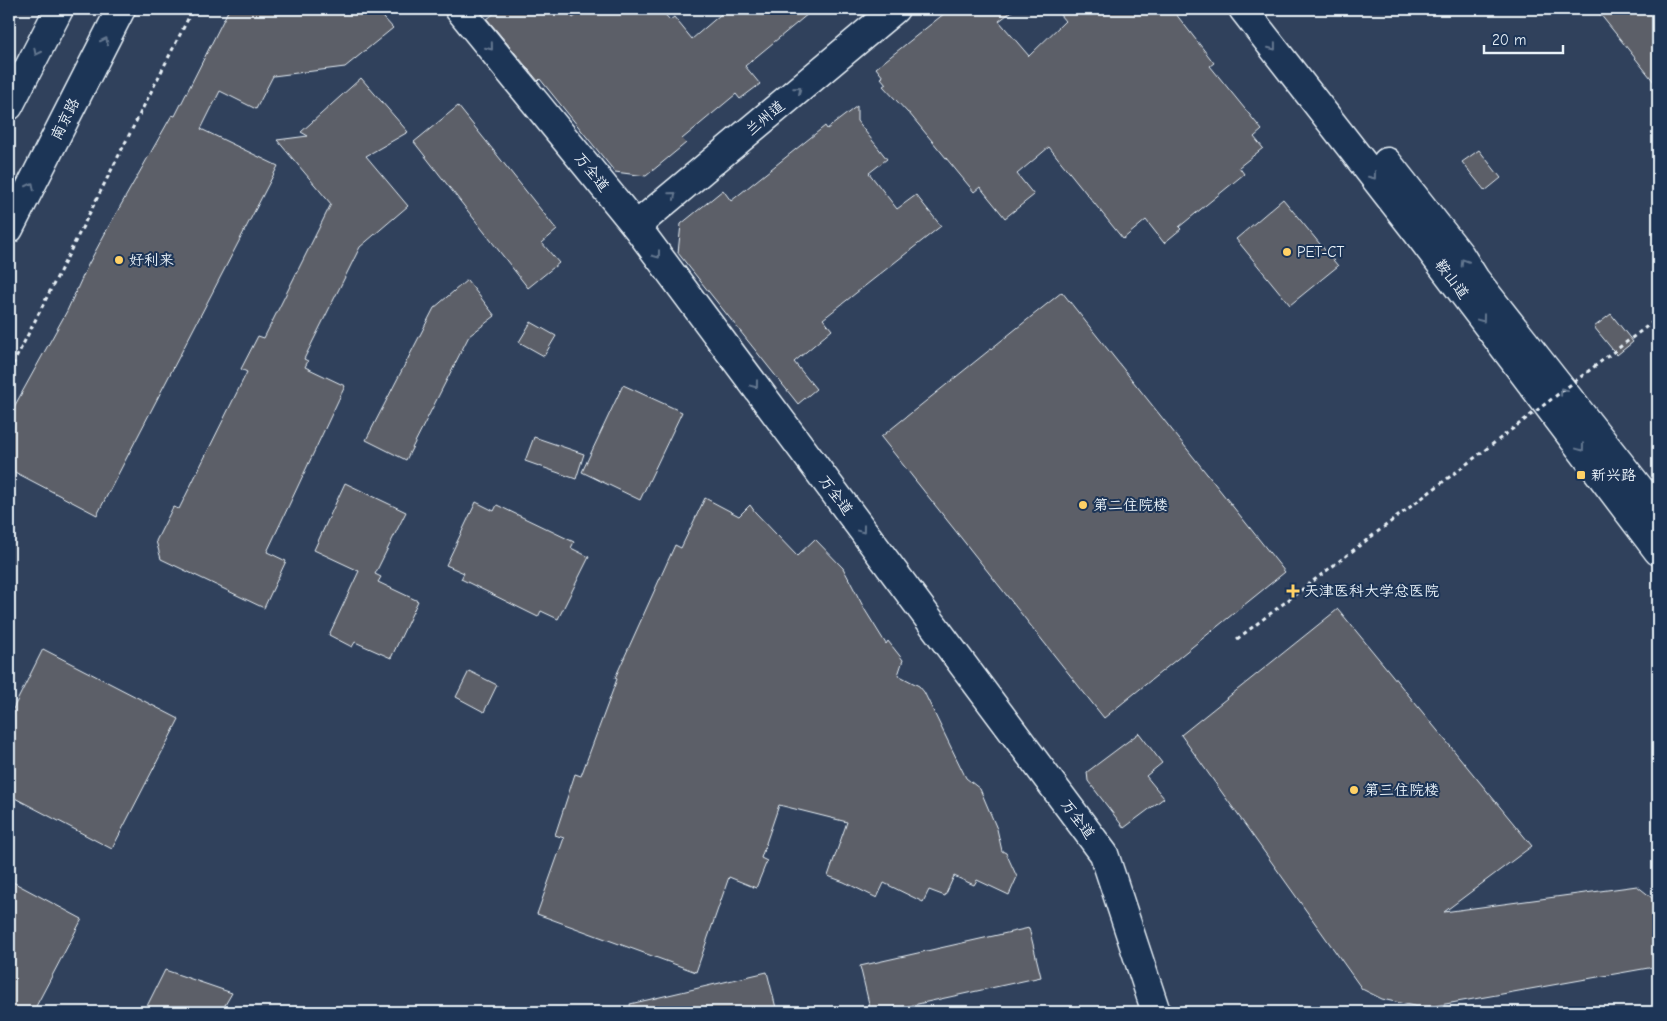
<svg xmlns="http://www.w3.org/2000/svg" width="1667" height="1021" font-family="'Comic Neue','LXGW WenKai TC',sans-serif">
  <style>
    .building { fill: #5c5e67; stroke: #e8f1f8 }
    .lines { fill: none; stroke-linecap: round; stroke-linejoin: round }
    .tertiary-casing { stroke: #e8f1f8; stroke-width: 31 }
    .secondary-casing { stroke: #e8f1f8; stroke-width: 31 }
    .primary-casing { stroke: #e8f1f8; stroke-width: 31 }
    .path { stroke: #e8f1f8; stroke-width: 3; stroke-dasharray: 4 4; stroke-linecap: butt }
    .tertiary { stroke: #1d3557; stroke-width: 28 }
    .secondary { stroke: #1d3557; stroke-width: 28 }
    .primary { stroke: #1d3557; stroke-width: 28 }
    .path-bridge { stroke: #e8f1f8; stroke-width: 3; stroke-dasharray: 4 4; stroke-linecap: butt }
    .oneway { stroke: #64778f }
    .poi-dot { fill: #ffd166; stroke: #1d3557; stroke-width: 2 }
    .labels { text-anchor: middle; dominant-baseline: central; stroke-width: 4; stroke-linejoin: round; paint-order: stroke }
    .street-label { font-size: 15px; fill: #e8f1f8; stroke: #1d3557 }
    .poi-label { font-size: 15px; fill: #e8f1f8; stroke: #1d3557; text-anchor: start }
  </style>
  <rect width="100%" height="100%" fill="#30415c"/>
  <filter id="ink" filterUnits="userSpaceOnUse"><feTurbulence type="fractalNoise" baseFrequency=".02" numOctaves="2"/><feDisplacementMap in="SourceGraphic" scale="10" xChannelSelector="R" yChannelSelector="G"/><feConvolveMatrix kernelMatrix="1 2 1 2 8 2 1 2 1" color-interpolation-filters="sRGB"/></filter>
  <g filter="url(#ink)">
    <g class="building">
      <path d="M 229,9 L 376,9 L 393,28 L 345,67 L 273,76 L 256,109 L 220,91 L 201,129 L 278,166 L 97,515 L 9,469 L 9,416 L 67,311 L 88,265 L 109,226 L 172,115 L 175,116 Z"/>
      <path d="M 500,9 L 565,9 L 573,18 L 585,9 L 590,15 L 599,9 L 660,9 L 670,20 L 674,17 L 692,39 L 727,9 L 814,9 L 745,66 L 760,84 L 740,99 L 736,94 L 682,139 L 686,143 L 646,176 L 615,172 L 540,79 L 538,81 L 487,19 Z"/>
      <path d="M 950,9 L 1015,9 L 999,21 L 1029,56 L 1065,21 L 1055,9 L 1172,9 L 1214,63 L 1210,66 L 1262,130 L 1254,137 L 1263,148 L 1239,167 L 1244,174 L 1179,227 L 1181,229 L 1164,243 L 1146,220 L 1123,239 L 1049,147 L 1017,174 L 1034,195 L 1005,218 L 980,187 L 974,192 L 909,113 L 908,113 L 883,86 L 886,84 L 881,78 L 883,77 L 876,68 Z"/>
      <path d="M 1596,9 L 1658,9 L 1658,87 L 1628,49 Z"/>
      <path d="M 361,78 L 408,132 L 366,156 L 408,206 L 360,247 L 304,359 L 308,361 L 305,367 L 345,386 L 267,552 L 286,561 L 264,608 L 161,559 L 156,541 L 173,507 L 179,509 L 247,372 L 241,369 L 258,336 L 264,338 L 331,204 L 277,140 L 308,136 L 301,132 Z"/>
      <path d="M 458,106 L 557,230 L 542,243 L 559,263 L 528,288 L 414,142 Z"/>
      <path d="M 857,106 L 857,121 L 887,159 L 869,173 L 897,209 L 916,195 L 941,226 L 823,319 L 832,330 L 794,362 L 816,389 L 798,404 L 678,253 L 681,224 L 723,190 L 731,201 L 825,126 L 827,129 Z"/>
      <path d="M 1479,150 L 1501,178 L 1485,191 L 1462,162 Z"/>
      <path d="M 1283,199 L 1338,266 L 1290,305 L 1236,239 Z"/>
      <path d="M 467,280 L 495,316 L 469,336 L 406,460 L 366,440 L 434,308 Z"/>
      <path d="M 1062,292 L 1285,572 L 1104,718 L 881,437 Z"/>
      <path d="M 1611,314 L 1633,342 L 1617,355 L 1594,327 Z"/>
      <path d="M 531,322 L 556,336 L 544,356 L 519,342 Z"/>
      <path d="M 623,385 L 682,412 L 640,500 L 582,472 Z"/>
      <path d="M 534,437 L 584,454 L 576,479 L 525,461 Z"/>
      <path d="M 345,483 L 406,512 L 375,574 L 381,577 L 378,582 L 418,601 L 391,658 L 355,642 L 352,647 L 329,635 L 359,571 L 314,550 Z"/>
      <path d="M 705,498 L 739,516 L 750,505 L 755,512 L 797,556 L 815,539 L 843,568 L 865,610 L 886,644 L 888,641 L 903,660 L 898,675 L 919,686 L 924,692 L 966,778 L 980,789 L 997,829 L 1002,851 L 1006,853 L 1017,877 L 1009,895 L 977,880 L 974,885 L 954,876 L 945,896 L 929,890 L 923,902 L 884,883 L 877,898 L 844,882 L 828,876 L 847,822 L 779,805 L 761,858 L 767,861 L 756,888 L 729,877 L 696,972 L 537,914 L 564,838 L 555,835 L 575,774 L 581,776 L 617,679 L 615,678 L 675,545 L 681,548 Z"/>
      <path d="M 476,502 L 494,511 L 497,505 L 574,542 L 571,548 L 589,557 L 558,619 L 541,611 L 538,617 L 461,579 L 464,573 L 446,565 Z"/>
      <path d="M 1338,609 L 1532,846 L 1444,912 L 1637,886 L 1651,897 L 1658,906 L 1658,956 L 1654,967 L 1423,1008 L 1382,999 L 1362,989 L 1181,735 Z"/>
      <path d="M 43,649 L 179,719 L 112,849 L 9,795 L 9,717 Z"/>
      <path d="M 469,671 L 497,685 L 484,712 L 456,697 Z"/>
      <path d="M 1139,733 L 1162,763 L 1146,776 L 1164,798 L 1124,828 L 1088,781 L 1087,772 Z"/>
      <path d="M 9,880 L 82,919 L 33,1012 L 9,1012 Z"/>
      <path d="M 1029,928 L 1041,977 L 881,1012 L 871,1012 L 860,966 Z"/>
      <path d="M 165,970 L 232,993 L 221,1012 L 144,1012 Z"/>
      <path d="M 767,972 L 777,1012 L 631,1012 L 630,1004 Z"/>
    </g>
    <g class="lines">
      <g class="tertiary-casing">
        <g id="tertiary">
          <path d="M 459,9 L 636,226 L 1104,854 L 1156,1012"/>
          <path d="M 636,226 L 895,9"/>
        </g>
      </g>
      <g class="secondary-casing">
        <g id="secondary">
          <path d="M 1243,9 L 1416,231 L 1658,551"/>
          <path d="M 1387,162 L 1460,255 L 1475,279 L 1658,512"/>
        </g>
      </g>
      <g class="primary-casing">
        <g id="primary">
          <path d="M 9,106 L 59,9"/>
          <path d="M 9,229 L 121,9"/>
        </g>
      </g>
      <path class="path" d="M 9,372 L 193,9"/>
      <use href="#tertiary" class="tertiary"/>
      <use href="#secondary" class="secondary"/>
      <use href="#primary" class="primary"/>
      <path class="path-bridge" d="M 1237,639 L 1658,318"/>
    </g>
    <defs><path id="oneway-chevron" d="M-2-3.5L2.5 0L-2 3.5" fill="none" stroke-width="1.6" stroke-linecap="round" stroke-linejoin="round" transform="scale(1.25)"/></defs>
    <g class="oneway">
      <use href="#oneway-chevron" transform="translate(105 41) rotate(-63)"/>
      <use href="#oneway-chevron" transform="translate(490 47) rotate(51)"/>
      <use href="#oneway-chevron" transform="translate(1273 47) rotate(52)"/>
      <use href="#oneway-chevron" transform="translate(37 52) rotate(117)"/>
      <use href="#oneway-chevron" transform="translate(798 90) rotate(-40)"/>
      <use href="#oneway-chevron" transform="translate(1373 176) rotate(52)"/>
      <use href="#oneway-chevron" transform="translate(31 186) rotate(-63)"/>
      <use href="#oneway-chevron" transform="translate(673 195) rotate(-40)"/>
      <use href="#oneway-chevron" transform="translate(657 255) rotate(53)"/>
      <use href="#oneway-chevron" transform="translate(1464 262) rotate(-123)"/>
      <use href="#oneway-chevron" transform="translate(1482 319) rotate(53)"/>
      <use href="#oneway-chevron" transform="translate(755 385) rotate(53)"/>
      <use href="#oneway-chevron" transform="translate(1563 391) rotate(-128)"/>
      <use href="#oneway-chevron" transform="translate(1581 448) rotate(53)"/>
      <use href="#oneway-chevron" transform="translate(862 530) rotate(53)"/>
    </g>
  </g>
  <g class="poi-dot">
    <circle cx="1287" cy="252" r="5"/>
    <circle cx="119" cy="260" r="5"/>
    <rect x="1576" y="470" width="10" height="10" rx="2.5"/>
    <circle cx="1083" cy="505" r="5"/>
    <path d="M1290.5 583.5h5v5h5v5h-5v5h-5v-5h-5v-5h5z"/>
    <circle cx="1354" cy="790" r="5"/>
  </g>
  <g class="labels">
    <g class="street-label">
      <text transform="translate(765 118) rotate(-40)">兰州道</text>
      <text transform="translate(65 119) rotate(-63)">南京路</text>
      <text transform="translate(592 172) rotate(51)">万全道</text>
      <text transform="translate(1452 279) rotate(53)">鞍山道</text>
      <text transform="translate(836 495) rotate(53)">万全道</text>
      <text transform="translate(1078 819) rotate(53)">万全道</text>
    </g>
    <g class="poi-label">
      <text x="1297" y="252">PET-CT</text>
      <text x="129" y="260">好利来</text>
      <text x="1591" y="475">新兴路</text>
      <text x="1093" y="505">第二住院楼</text>
      <text x="1304" y="591">天津医科大学总医院</text>
      <text x="1364" y="790">第三住院楼</text>
    </g>
  </g>
  <rect width="1667" height="1021" fill="none" stroke="#1d3557" stroke-width="30"/>
  <rect x="15" y="15" width="1637" height="991" fill="none" stroke="#e8f1f8" stroke-width="2" filter="url(#ink)"/>
  <path d="M1484 45v8h79v-8" fill="none" stroke="#e8f1f8" stroke-width="2.5"/>
  <text x="1492" y="45" font-size="15" fill="#e8f1f8" stroke="#1d3557" stroke-width="4" paint-order="stroke">20 m</text>
</svg>
